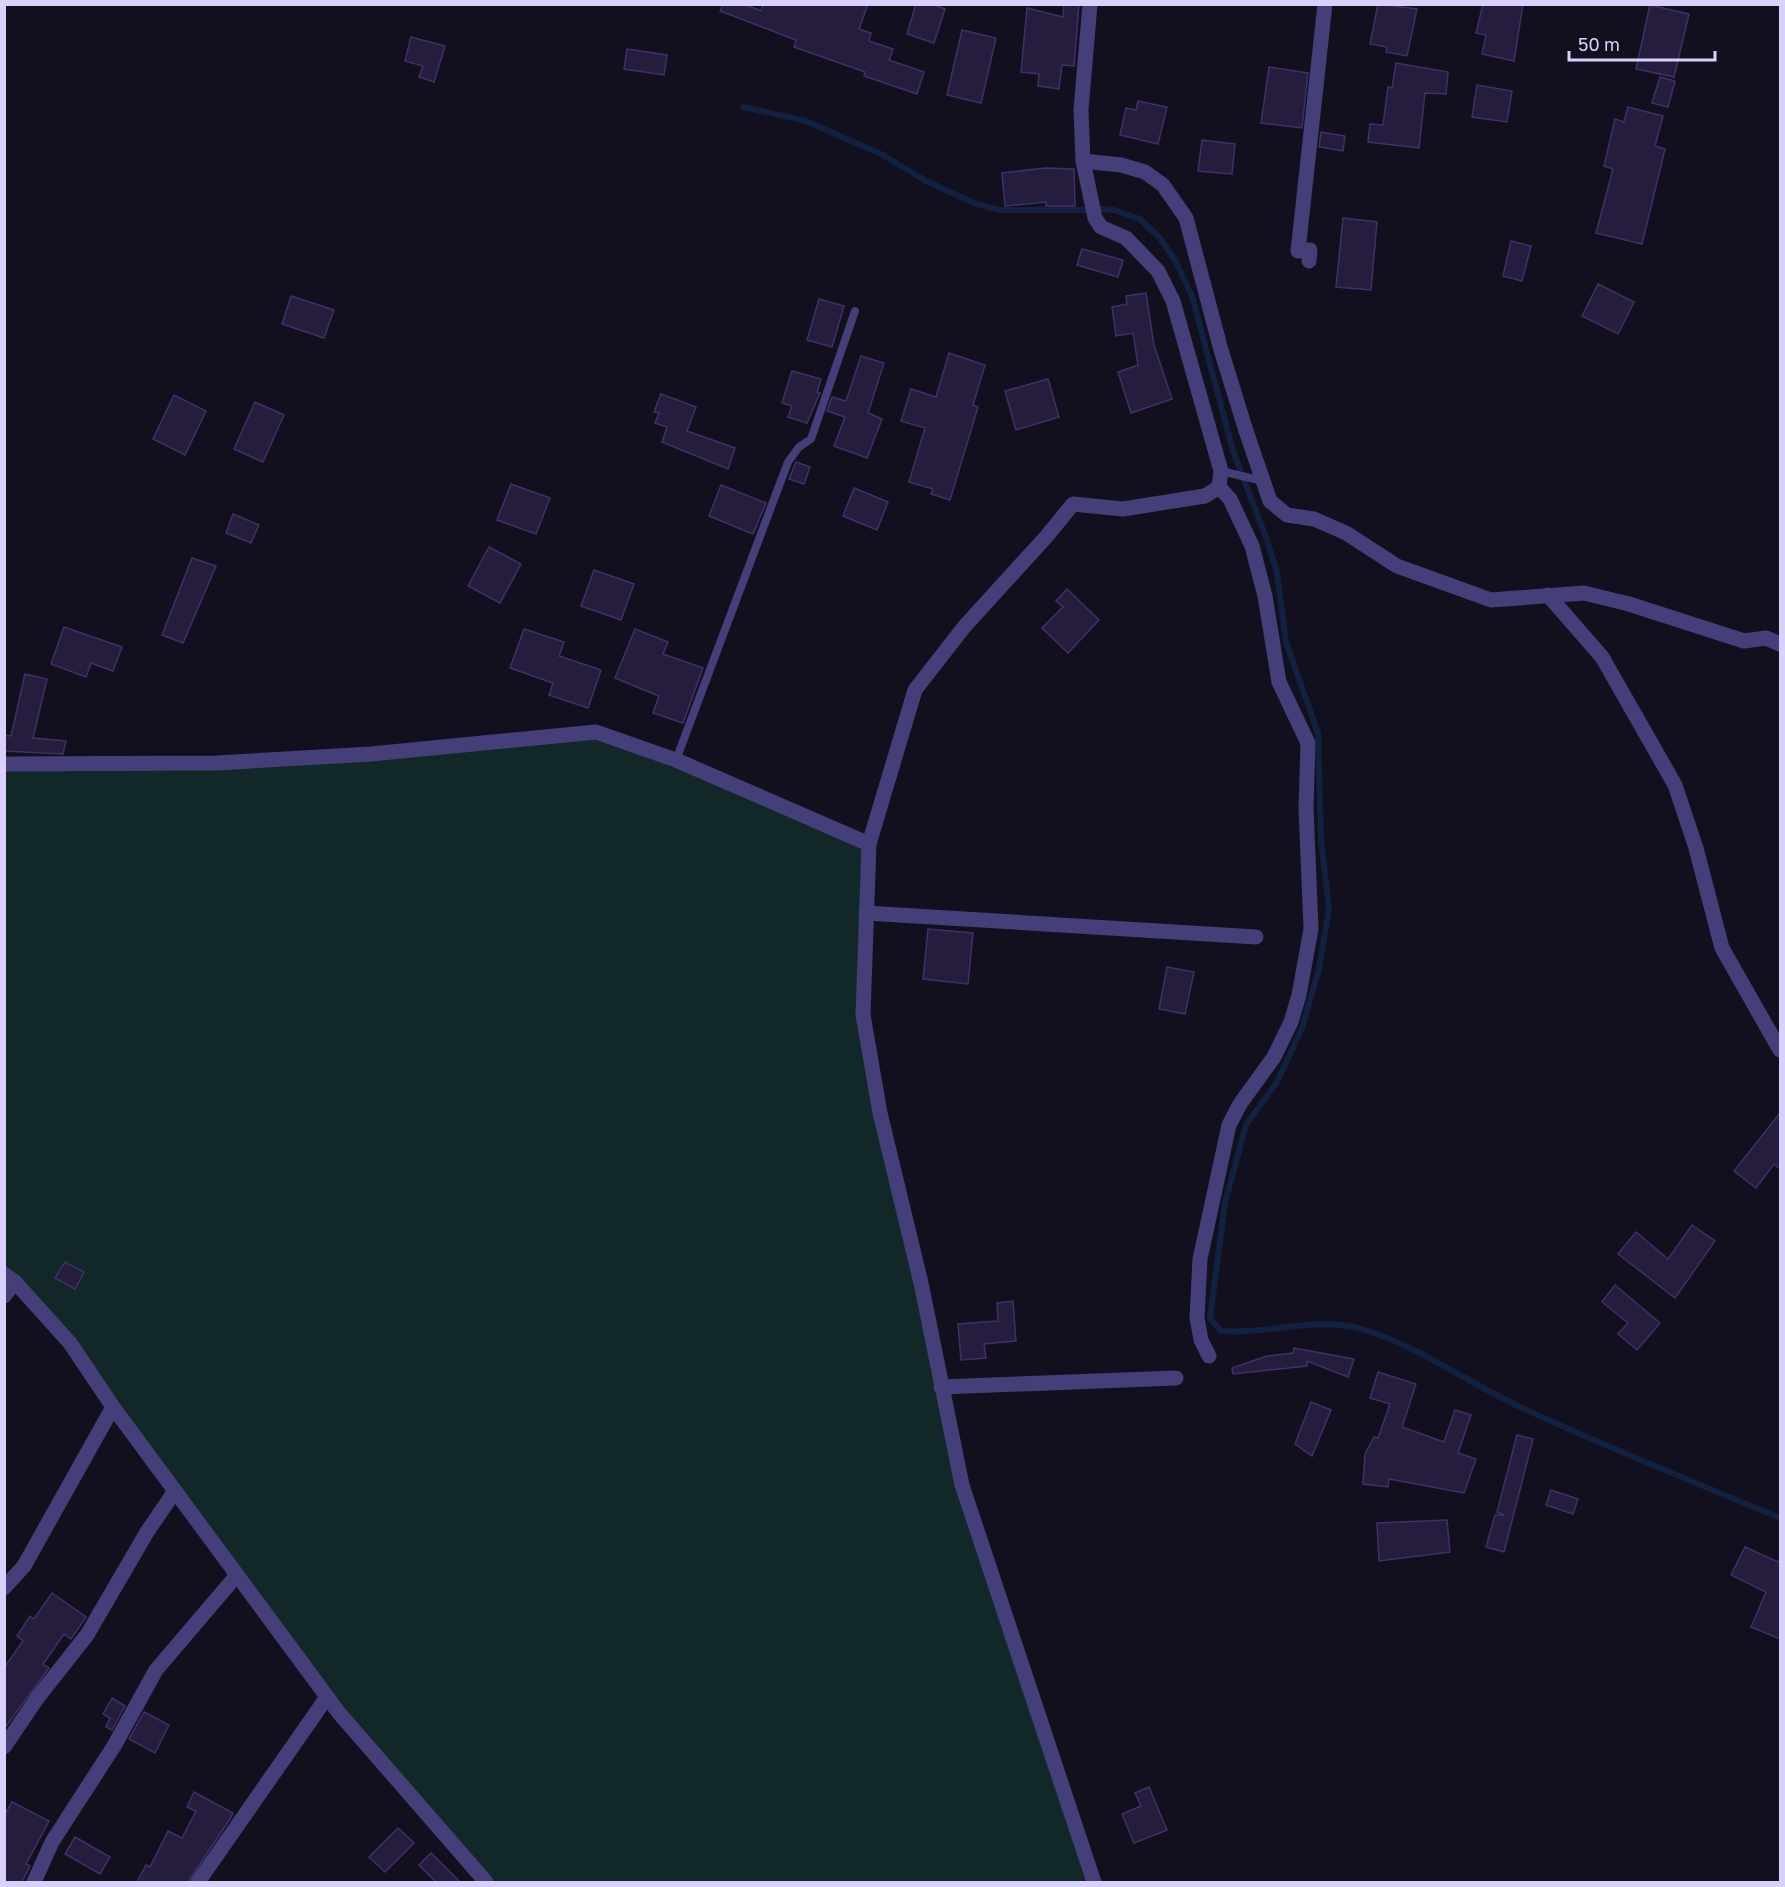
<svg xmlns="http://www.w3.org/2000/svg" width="1785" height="1887" font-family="'Golos Text',sans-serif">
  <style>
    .green { fill: #122828 }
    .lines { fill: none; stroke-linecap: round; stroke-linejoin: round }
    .stream { stroke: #122140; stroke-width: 6 }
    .building { fill: #251c3e; stroke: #3f3168; stroke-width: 1.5 }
    .service { stroke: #443e79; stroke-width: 8 }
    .minor { stroke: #443e79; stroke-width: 15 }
  </style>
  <rect width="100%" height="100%" fill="#120f1f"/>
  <path class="green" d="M 596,732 L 869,844 L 863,1015 L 962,1485 L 1094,1882 L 486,1882 L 339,1713 L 113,1407 L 5,1274 L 4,764 L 217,763 Z"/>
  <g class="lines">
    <g class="stream">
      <path d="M 743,107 L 806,121 L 883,155 L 926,181 L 974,203 L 999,210 L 1088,210"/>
      <path d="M 1099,209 L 1114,210 L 1140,219 L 1160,238 L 1176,262 L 1192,296 L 1233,451 L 1267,540 L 1277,573 L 1286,642 L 1318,733 L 1321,840 L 1329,909 L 1319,969 L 1302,1028 L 1277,1082 L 1246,1125 L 1225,1203 L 1210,1318 L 1221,1331 C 1269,1335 1317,1315 1365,1330 C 1419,1347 1466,1381 1516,1405 C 1603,1446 1692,1481 1780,1518"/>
    </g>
  </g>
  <g class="building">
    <path d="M 723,4 L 744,4 L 761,11 L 763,4 L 868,4 L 859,29 L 871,33 L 869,41 L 893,49 L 889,60 L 924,72 L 917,94 L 864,76 L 865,72 L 794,47 L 796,40 L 720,11 Z"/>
    <path d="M 916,4 L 932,4 L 945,9 L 934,43 L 907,34 Z"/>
    <path d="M 1064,4 L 1079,4 L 1074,66 L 1062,65 L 1059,89 L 1038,86 L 1039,74 L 1021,72 L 1027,8 L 1063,17 Z"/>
    <path d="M 1378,4 L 1417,9 L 1407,56 L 1386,52 L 1387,47 L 1370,44 Z"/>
    <path d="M 1483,4 L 1523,4 L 1514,61 L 1482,54 L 1486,35 L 1476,33 Z"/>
    <path d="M 1650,5 L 1689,14 L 1674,77 L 1636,69 Z"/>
    <path d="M 962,30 L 996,38 L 981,103 L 947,95 Z"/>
    <path d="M 411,37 L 445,46 L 434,82 L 419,77 L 423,66 L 405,61 Z"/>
    <path d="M 627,49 L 667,55 L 664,75 L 624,69 Z"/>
    <path d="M 1396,63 L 1448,72 L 1446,94 L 1425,93 L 1419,148 L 1368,142 L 1370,124 L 1383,125 L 1388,87 L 1392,88 Z"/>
    <path d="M 1269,67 L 1308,73 L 1302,128 L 1261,123 Z"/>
    <path d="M 1660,77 L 1675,81 L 1668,107 L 1652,103 Z"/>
    <path d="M 1477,85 L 1512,91 L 1507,122 L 1472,117 Z"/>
    <path d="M 1138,101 L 1167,107 L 1158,144 L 1120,135 L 1126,108 L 1136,110 Z"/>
    <path d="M 1628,107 L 1663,116 L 1655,146 L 1665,149 L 1642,244 L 1596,233 L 1613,169 L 1604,166 L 1615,119 L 1624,122 Z"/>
    <path d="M 1321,132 L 1345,136 L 1343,151 L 1319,147 Z"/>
    <path d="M 1202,140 L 1235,144 L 1232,174 L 1198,171 Z"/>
    <path d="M 1045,168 L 1074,169 L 1075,206 L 1046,206 L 1046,202 L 1005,206 L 1002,173 Z"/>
    <path d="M 1343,218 L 1377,222 L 1371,290 L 1336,287 Z"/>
    <path d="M 1511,241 L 1531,246 L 1522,281 L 1503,276 Z"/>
    <path d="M 1082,249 L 1123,260 L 1118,277 L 1077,265 Z"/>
    <path d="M 1598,284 L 1634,302 L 1618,334 L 1582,316 Z"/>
    <path d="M 1146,293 L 1154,345 L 1172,399 L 1131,413 L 1118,372 L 1138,365 L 1133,333 L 1116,336 L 1112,307 L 1127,304 L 1126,296 Z"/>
    <path d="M 291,296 L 334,310 L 324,338 L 282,324 Z"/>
    <path d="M 819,299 L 844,306 L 832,347 L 807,340 Z"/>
    <path d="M 949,353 L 985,365 L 973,405 L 978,407 L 950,500 L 931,494 L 933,489 L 909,482 L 925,428 L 901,421 L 911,389 L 936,397 Z"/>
    <path d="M 861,356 L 884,363 L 868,413 L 882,419 L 867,458 L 834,446 L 845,417 L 827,411 L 832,397 L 846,401 Z"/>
    <path d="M 792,371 L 821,379 L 817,392 L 820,393 L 807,423 L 788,417 L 792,406 L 782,403 Z"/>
    <path d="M 1048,379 L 1059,417 L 1016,430 L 1005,391 Z"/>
    <path d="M 661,394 L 696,407 L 687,431 L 735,448 L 728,469 L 662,442 L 667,427 L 655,423 L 659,413 L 654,412 Z"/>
    <path d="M 174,395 L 206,411 L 185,455 L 153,439 Z"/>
    <path d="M 255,402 L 284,415 L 263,462 L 234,449 Z"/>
    <path d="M 796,462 L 810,467 L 804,484 L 789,479 Z"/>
    <path d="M 511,484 L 550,498 L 536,534 L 497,520 Z"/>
    <path d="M 721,485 L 766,503 L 753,534 L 709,516 Z"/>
    <path d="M 854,488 L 888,502 L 877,530 L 843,516 Z"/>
    <path d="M 233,514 L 259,525 L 251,543 L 226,533 Z"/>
    <path d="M 489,547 L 521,564 L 500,603 L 468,586 Z"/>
    <path d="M 192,558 L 216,566 L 183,643 L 162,635 Z"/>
    <path d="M 594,570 L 634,584 L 621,620 L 581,606 Z"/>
    <path d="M 1067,589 L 1099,620 L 1068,653 L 1042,628 L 1063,607 L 1056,601 Z"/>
    <path d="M 64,627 L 122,647 L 113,671 L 91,663 L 86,677 L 51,664 Z"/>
    <path d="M 524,629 L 564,642 L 559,656 L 601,670 L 588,708 L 549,695 L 553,683 L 510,668 Z"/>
    <path d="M 635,629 L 668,642 L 663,654 L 703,668 L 683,723 L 653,713 L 659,696 L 615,678 Z"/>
    <path d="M 25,674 L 47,679 L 33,738 L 66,741 L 63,754 L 4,751 L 4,735 L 11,736 Z"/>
    <path d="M 928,929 L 973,933 L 968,984 L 923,979 Z"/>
    <path d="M 1167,967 L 1194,972 L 1185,1014 L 1159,1009 Z"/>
    <path d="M 1780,1113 L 1780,1169 L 1774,1164 L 1756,1188 L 1734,1171 Z"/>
    <path d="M 1692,1225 L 1715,1241 L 1675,1298 L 1618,1254 L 1636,1232 L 1668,1259 Z"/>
    <path d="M 65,1262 L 84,1272 L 75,1289 L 55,1278 Z"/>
    <path d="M 1615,1285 L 1660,1323 L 1637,1350 L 1618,1334 L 1628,1323 L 1602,1302 Z"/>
    <path d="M 1013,1301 L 1016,1341 L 984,1344 L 986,1358 L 961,1360 L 958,1324 L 998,1321 L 997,1303 Z"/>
    <path d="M 1294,1348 L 1354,1359 L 1348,1377 L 1307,1361 L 1307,1366 L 1233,1374 L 1232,1368 L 1267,1356 L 1293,1353 Z"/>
    <path d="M 1378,1372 L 1416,1384 L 1402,1427 L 1444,1442 L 1455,1410 L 1471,1415 L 1458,1453 L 1476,1459 L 1464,1493 L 1389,1479 L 1388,1487 L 1363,1484 L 1365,1454 L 1374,1437 L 1378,1438 L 1390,1404 L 1370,1398 Z"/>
    <path d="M 1311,1402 L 1331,1410 L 1312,1456 L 1295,1444 Z"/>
    <path d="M 1517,1435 L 1533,1439 L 1504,1552 L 1486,1547 L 1495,1515 L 1504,1515 L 1497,1512 Z"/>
    <path d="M 1551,1490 L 1578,1499 L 1573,1514 L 1546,1505 Z"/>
    <path d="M 1447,1520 L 1450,1552 L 1379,1561 L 1377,1523 Z"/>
    <path d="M 1745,1547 L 1778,1562 L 1780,1558 L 1780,1639 L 1751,1627 L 1766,1592 L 1731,1575 Z"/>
    <path d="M 52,1593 L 86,1617 L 71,1639 L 64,1634 L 43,1664 L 49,1668 L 4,1729 L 4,1668 L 23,1641 L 17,1636 L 30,1616 L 34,1619 Z"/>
    <path d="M 112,1698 L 125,1706 L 112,1730 L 106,1727 L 110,1718 L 103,1714 Z"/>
    <path d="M 144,1712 L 169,1725 L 155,1753 L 129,1739 Z"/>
    <path d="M 1149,1787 L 1167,1830 L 1134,1843 L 1122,1814 L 1141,1806 L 1135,1793 Z"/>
    <path d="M 194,1792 L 233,1813 L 230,1819 L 188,1882 L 137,1882 L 146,1865 L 150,1867 L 168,1831 L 182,1838 L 196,1811 L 187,1807 Z"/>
    <path d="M 12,1802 L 49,1821 L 26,1864 L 30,1866 L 22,1882 L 4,1882 L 4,1816 Z"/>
    <path d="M 398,1828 L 414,1843 L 385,1872 L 369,1857 Z"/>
    <path d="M 75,1837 L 110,1857 L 100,1874 L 65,1854 Z"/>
    <path d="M 431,1853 L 460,1882 L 436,1882 L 419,1865 Z"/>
  </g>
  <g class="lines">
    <g class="service">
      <path d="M 1221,471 L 1263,481"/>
      <path d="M 676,760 L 788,462 L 799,447 L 811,439 L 855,311"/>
    </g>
    <g class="minor">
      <path d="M 1090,4 L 1081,110 L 1083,161 L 1095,218 L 1101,227 L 1126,238 L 1158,271 L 1173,301 L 1221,471 L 1219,487 L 1205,496 L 1123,509 L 1073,504 L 1046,537 L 964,627 L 915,690 L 869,844 L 863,1015 L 880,1113 L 921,1283 L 962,1485 L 1094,1882"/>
      <path d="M 1083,161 L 1121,165 L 1145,172 L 1163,185 L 1186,218 L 1221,350 L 1246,431 L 1270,501 L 1287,515 L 1314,519 L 1346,533 L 1397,566 L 1491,600 L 1584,593 L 1629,604 L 1744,641 L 1766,638 L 1780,644"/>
      <path d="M 1309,261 L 1310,250 L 1298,251 L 1325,4"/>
      <path d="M 1548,595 L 1602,657 L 1675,785 L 1696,848 L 1722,948 L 1780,1050"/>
      <path d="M 4,764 L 217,763 L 371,754 L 596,732 L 676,760 L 869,844"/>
      <path d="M 866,913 L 1256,937"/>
      <path d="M 4,1274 L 15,1282 L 70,1343 L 113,1407 L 339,1713 L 486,1882"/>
      <path d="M 4,1296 L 15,1282"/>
      <path d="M 1209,1356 L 1201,1340 L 1197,1318 L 1200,1259 L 1229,1125 L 1240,1104 L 1274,1057 L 1291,1022 L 1299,995 L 1311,929 L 1306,808 L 1308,743 L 1279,682 L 1265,596 L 1252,546 L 1230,499 L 1219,487"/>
      <path d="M 941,1387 L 1176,1378"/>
      <path d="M 4,1588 L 24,1566 L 113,1407"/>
      <path d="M 4,1747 L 38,1697 L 87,1635 L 147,1532 L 175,1491"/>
      <path d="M 34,1882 L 52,1842 L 114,1746 L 156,1670 L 237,1575"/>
      <path d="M 198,1882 L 327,1697"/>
    </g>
  </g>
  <rect width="1785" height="1887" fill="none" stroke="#d8d1fb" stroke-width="12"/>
  <path d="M1569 51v9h146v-9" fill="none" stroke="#d8d1fb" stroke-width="3"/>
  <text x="1578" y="51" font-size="18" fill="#d8d1fb" stroke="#120f1f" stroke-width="4.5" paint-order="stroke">50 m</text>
</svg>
